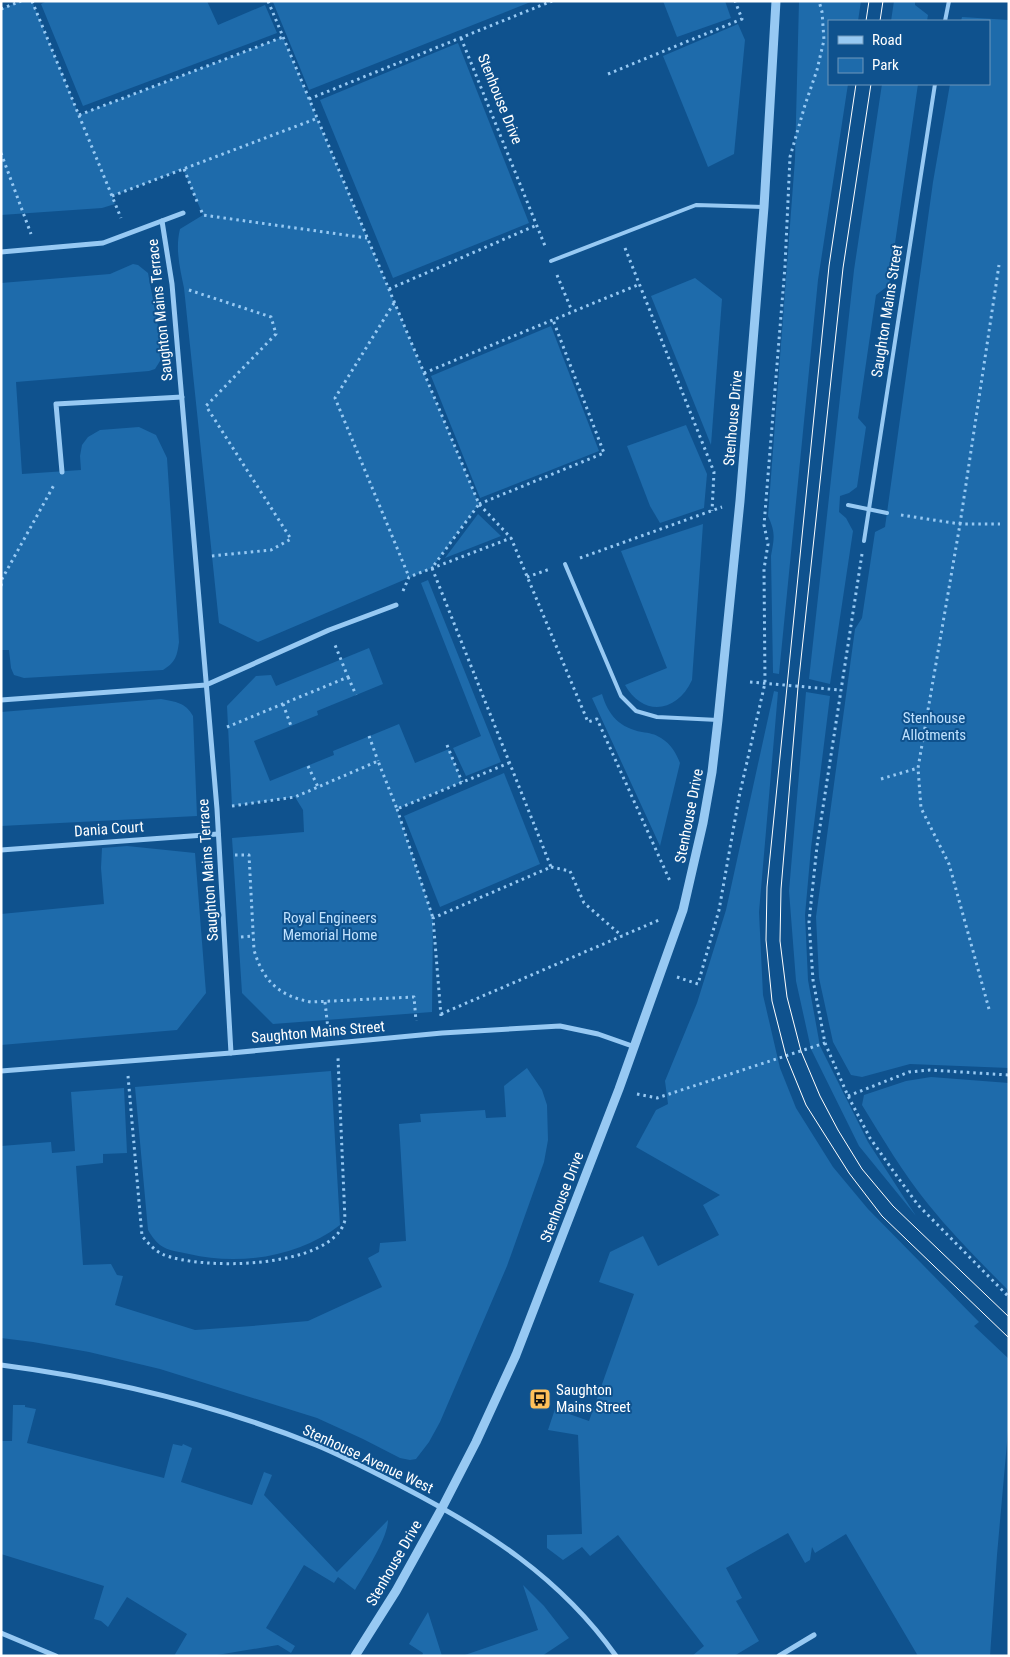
<svg xmlns="http://www.w3.org/2000/svg" width="1010" height="1657" font-family="'Roboto Condensed',sans-serif">
  <style>
    .green { fill: #1e6bab }
    .lines { fill: none; stroke-linecap: round; stroke-linejoin: round }
    .path { stroke: #97c9f3; stroke-width: 3; stroke-dasharray: 2.5 4; stroke-linecap: butt }
    .service { stroke: #97c9f3; stroke-width: 4 }
    .minor { stroke: #97c9f3; stroke-width: 5 }
    .tertiary { stroke: #97c9f3; stroke-width: 9 }
    .tram { stroke: #fff; stroke-width: 1 }
    .labels { text-anchor: middle; dominant-baseline: central; stroke-width: 4; stroke-linejoin: round; paint-order: stroke }
    .street-label { font-size: 15px; fill: #fff; stroke: #0f528e }
    .park-label { font-size: 15px; fill: #bfe1fe; stroke: #0f528e }
    .poi-label { font-size: 15px; fill: #fff; stroke: #0f528e; text-anchor: start }
  </style>
  <rect width="100%" height="100%" fill="#0f528e"/>
  <g class="green">
    <path d="M 21,1 L 32,1 L 79,115 L 283,37 L 479,504 L 432,568 L 258,642 L 219,623 L 184,288 C 180,268 175,249 180,229 L 203,215 L 183,169 L 112,196 L 115,204 L 102,208 L 1,215 L 1,9 Z"/>
    <path d="M 47,1 L 207,1 L 218,25 L 265,5 L 277,33 L 83,106 L 41,4 Z"/>
    <path d="M 276,1 L 533,1 L 309,90 L 273,2 Z"/>
    <path d="M 663,1 L 725,1 L 731,18 L 677,37 Z"/>
    <path d="M 799,1 L 861,1 L 858,21 L 829,21 L 829,84 L 848,84 L 818,280 L 779,674 L 773,673 L 771,556 C 774,539 776,533 768,516 L 795,159 Z"/>
    <path d="M 894,1 L 915,1 L 915,5 L 928,15 L 927,21 L 891,21 Z"/>
    <path d="M 962,17 L 1009,20 L 1009,1068 L 910,1064 L 862,1077 L 851,1075 L 833,1042 L 819,978 L 816,917 L 855,629 L 862,618 L 875,532 L 885,527 L 933,182 L 950,84 L 989,84 L 989,21 L 961,21 Z"/>
    <path d="M 738,24 L 745,40 L 734,154 L 708,167 L 663,56 Z"/>
    <path d="M 458,43 L 529,223 L 393,278 L 320,100 Z"/>
    <path d="M 882,84 L 918,84 L 889,285 L 876,295 L 858,418 L 866,427 L 857,487 L 849,493 L 840,496 L 839,512 L 846,518 L 853,531 L 830,684 L 809,679 L 854,270 Z"/>
    <path d="M 133,264 L 138,265 L 148,273 L 162,348 L 160,361 L 155,369 L 149,371 L 16,382 L 22,474 L 81,470 L 80,456 L 82,445 L 88,437 L 100,430 L 139,427 L 156,435 L 167,458 L 179,642 C 177,656 176,662 163,670 L 24,678 L 14,675 L 11,668 L 9,650 L 1,650 L 1,283 L 110,274 Z"/>
    <path d="M 695,278 L 722,299 L 711,445 L 651,296 Z"/>
    <path d="M 551,326 L 599,451 L 480,498 L 431,376 Z"/>
    <path d="M 686,425 L 707,474 L 704,508 L 660,523 L 650,506 L 627,446 Z"/>
    <path d="M 478,514 L 501,536 L 445,558 Z"/>
    <path d="M 703,524 L 692,680 C 677,713 643,717 625,685 L 667,668 L 621,551 Z"/>
    <path d="M 428,580 L 501,762 L 466,776 L 453,748 L 481,736 L 421,583 Z"/>
    <path d="M 369,648 L 383,684 L 317,711 L 318,715 L 254,741 L 270,781 L 334,755 L 333,751 L 399,724 L 415,763 L 449,749 L 462,782 L 397,809 L 433,918 L 432,1012 L 273,1024 L 242,993 L 232,838 L 304,832 L 303,810 L 295,797 L 232,806 L 227,706 L 256,676 L 271,675 L 276,686 Z"/>
    <path d="M 774,691 L 778,692 L 759,912 L 763,995 L 780,1068 L 796,1108 L 833,1167 L 868,1209 L 979,1322 L 974,1326 L 1009,1359 L 1009,1420 L 997,1555 L 990,1656 L 918,1656 L 846,1534 L 815,1553 L 812,1547 L 810,1560 L 805,1563 L 788,1533 L 726,1568 L 742,1598 L 736,1601 L 759,1641 L 734,1656 L 692,1656 L 704,1646 L 618,1535 L 590,1556 L 582,1547 L 563,1560 L 547,1548 L 547,1535 L 582,1534 L 578,1435 L 548,1430 L 555,1409 L 589,1421 L 634,1294 L 599,1282 L 610,1252 L 643,1236 L 658,1266 L 719,1235 L 703,1205 L 720,1195 L 636,1147 L 656,1110 L 668,1104 L 665,1081 L 697,1003 L 726,910 Z"/>
    <path d="M 806,692 L 830,696 L 811,848 L 805,915 L 808,980 L 820,1046 L 868,1142 L 916,1216 L 859,1146 L 811,1049 L 796,981 L 789,891 Z"/>
    <path d="M 602,694 C 608,715 620,728 642,732 C 649,733 655,734 661,738 C 671,744 676,753 680,763 L 660,846 L 592,698 Z"/>
    <path d="M 161,699 C 176,702 185,702 193,716 L 197,816 L 1,826 L 1,712 Z"/>
    <path d="M 504,773 L 540,864 L 440,907 L 404,816 Z"/>
    <path d="M 127,846 L 195,853 L 206,993 L 177,1030 L 1,1045 L 1,914 L 104,904 L 101,868 L 102,848 Z"/>
    <path d="M 527,1068 L 542,1090 L 547,1105 L 548,1140 L 544,1162 L 507,1266 L 440,1422 L 429,1442 L 416,1459 L 410,1460 L 400,1458 L 363,1439 L 317,1418 L 160,1369 L 89,1352 L 33,1342 L 1,1338 L 1,1146 L 51,1142 L 52,1153 L 75,1151 L 71,1092 L 124,1088 L 127,1153 L 103,1154 L 103,1163 L 76,1166 L 83,1265 L 111,1264 L 117,1275 L 123,1276 L 115,1305 L 195,1330 L 252,1326 L 308,1321 L 382,1287 L 368,1258 L 379,1252 L 380,1243 L 406,1241 L 399,1124 L 421,1122 L 420,1114 L 485,1110 L 486,1118 L 506,1117 L 504,1086 Z"/>
    <path d="M 331,1071 L 340,1225 C 299,1257 239,1266 189,1254 C 180,1252 168,1251 160,1245 C 155,1241 151,1235 148,1230 L 135,1087 Z"/>
    <path d="M 931,1077 L 1009,1083 L 1009,1291 C 981,1263 953,1235 928,1204 C 903,1173 883,1139 862,1105 L 864,1095 L 906,1081 Z"/>
    <path d="M 13,1405 L 25,1405 L 25,1407 L 36,1409 L 27,1443 L 164,1478 L 173,1444 L 182,1446 L 183,1444 L 192,1448 L 181,1482 L 252,1505 L 264,1472 L 272,1475 L 264,1495 L 337,1572 L 388,1520 C 388,1538 365,1573 355,1590 L 338,1577 L 334,1583 L 304,1565 L 266,1628 L 295,1646 L 291,1653 L 278,1645 L 211,1656 L 174,1656 L 187,1634 L 127,1597 L 108,1627 L 101,1621 L 94,1619 L 104,1586 L 1,1554 L 1,1441 L 12,1441 Z"/>
    <path d="M 523,1585 L 544,1606 L 569,1638 L 542,1656 L 462,1656 L 538,1630 Z"/>
    <path d="M 428,1612 L 442,1656 L 422,1656 L 423,1653 L 409,1644 Z"/>
  </g>
  <g class="lines">
    <g class="path">
      <path d="M 32,1 L 121,218"/>
      <path d="M 268,1 L 479,504 L 511,538 L 588,722 L 597,719 L 670,881"/>
      <path d="M 1,9 L 21,1"/>
      <path d="M 461,38 L 545,246"/>
      <path d="M 608,74 L 742,19 L 735,1"/>
      <path d="M 309,99 L 552,1"/>
      <path d="M 79,115 L 283,37"/>
      <path d="M 1,153 L 31,234"/>
      <path d="M 184,169 L 198,204"/>
      <path d="M 112,196 L 318,118"/>
      <path d="M 201,210 L 203,215 L 367,238"/>
      <path d="M 625,248 L 714,472 L 712,511"/>
      <path d="M 557,275 L 572,311"/>
      <path d="M 389,289 L 537,225"/>
      <path d="M 189,290 L 271,317 L 276,334 L 206,406 L 291,539 L 271,550 L 211,556"/>
      <path d="M 394,303 L 335,398 L 409,577"/>
      <path d="M 424,373 L 640,284"/>
      <path d="M 479,504 L 604,453 L 553,320"/>
      <path d="M 901,515 L 960,524 L 1000,524"/>
      <path d="M 862,554 L 817,846 L 809,922 L 813,980 L 825,1043 L 848,1096 L 870,1138 L 894,1172 L 918,1205 L 1009,1297"/>
      <path d="M 580,558 L 722,507"/>
      <path d="M 527,577 L 550,569"/>
      <path d="M 1,586 L 2,579 L 54,485"/>
      <path d="M 403,591 L 409,577 L 511,538"/>
      <path d="M 348,677 L 356,695"/>
      <path d="M 750,682 L 840,690"/>
      <path d="M 283,704 L 291,726"/>
      <path d="M 227,727 L 348,677 L 335,645"/>
      <path d="M 369,736 L 378,761"/>
      <path d="M 447,745 L 462,782"/>
      <path d="M 308,766 L 318,787"/>
      <path d="M 881,779 L 918,768"/>
      <path d="M 232,806 L 295,797 L 378,761 L 397,809 L 509,763"/>
      <path d="M 397,809 L 433,918"/>
      <path d="M 235,855 L 249,855 L 254,950 C 263,981 279,996 311,1002 L 414,997 L 416,1021"/>
      <path d="M 551,867 L 570,871 L 584,903 L 622,936"/>
      <path d="M 241,937 L 253,936"/>
      <path d="M 677,977 L 698,984 L 719,910 L 739,797 L 765,683 L 764,569 L 768,544 L 764,525 L 785,266 L 790,157 L 805,105 L 817,70 L 824,40 L 822,12 L 819,1"/>
      <path d="M 325,1002 L 328,1029"/>
      <path d="M 989,1009 L 949,864 L 921,808 L 918,768 L 960,524 L 999,265"/>
      <path d="M 441,1014 L 659,920"/>
      <path d="M 441,1016 L 433,918 L 551,867 L 432,568 L 479,504"/>
      <path d="M 128,1076 L 142,1236 C 148,1243 154,1250 162,1254 C 200,1271 333,1269 345,1220 L 338,1058"/>
      <path d="M 637,1094 L 657,1098 L 825,1043"/>
      <path d="M 848,1096 L 909,1072 L 930,1070 L 1009,1075"/>
    </g>
    <g class="service">
      <path d="M 945,21 L 949,1"/>
      <path d="M 551,261 L 696,205 L 764,207"/>
      <path d="M 848,505 L 887,513"/>
      <path d="M 864,541 L 935,84"/>
      <path d="M 565,564 L 621,696 L 636,711 L 657,717 L 718,720"/>
    </g>
    <g class="minor">
      <path d="M 162,221 L 172,284 L 217,809 L 231,1053"/>
      <path d="M 1,252 L 103,243 L 183,213"/>
      <path d="M 62,472 L 56,404 L 182,397"/>
      <path d="M 1,700 L 206,685 L 329,630 L 396,605"/>
      <path d="M 1,850 L 218,834"/>
      <path d="M 1,1071 L 231,1053 L 442,1033 L 560,1026 L 598,1034 L 635,1047"/>
      <path d="M 1,1365 C 108,1379 216,1405 316,1445 C 345,1457 373,1472 401,1486 C 486,1530 560,1577 616,1656"/>
      <path d="M 1,1633 L 56,1656"/>
      <path d="M 779,1656 L 814,1635"/>
    </g>
    <path class="tertiary" d="M 355,1656 L 396,1591 L 442,1508 L 476,1442 L 516,1355 L 619,1089 L 683,910 L 703,823 L 712,772 L 718,720 L 740,501 L 764,207 L 776,1"/>
    <g class="tram">
      <path d="M 866,21 L 869,1"/>
      <path d="M 880,21 L 883,1"/>
      <path d="M 856,84 L 829,266 L 767,887 L 766,940 L 772,1001 L 786,1056 L 806,1105 L 849,1173 L 882,1216 L 1009,1338"/>
      <path d="M 871,84 L 843,268 L 798,687 L 781,889 L 780,941 L 787,997 L 801,1051 L 820,1096 L 838,1130 L 862,1169 L 893,1206 L 1009,1317"/>
    </g>
  </g>
  <defs>
    <g id="bus-square" transform="scale(1.125)"><rect x="-9" y="-9" width="18" height="18" rx="4" fill="#ffc059" stroke="#0f528e"/><path d="M-5-6H5V4H4V6H2V4H-2V6H-4V4H-5ZM-3.5-4V0h7V-4ZM-3.5 1.2v1.5H-2V1.2ZM2 1.2v1.5H3.5V1.2Z" fill="#111"/></g>
  </defs>
  <g fill-rule="evenodd">
    <use href="#bus-square" x="540" y="1399"/>
  </g>
  <g class="labels">
    <g class="street-label">
      <text transform="translate(500 99) rotate(68)">Stenhouse Drive</text>
      <text transform="translate(160 310) rotate(-96)">Saughton Mains Terrace</text>
      <text transform="translate(887 311) rotate(-81)">Saughton Mains Street</text>
      <text transform="translate(733 418) rotate(-85)">Stenhouse Drive</text>
      <text transform="translate(689 816) rotate(-79)">Stenhouse Drive</text>
      <text transform="translate(109 829) rotate(-4)">Dania Court</text>
      <text transform="translate(208 870) rotate(-94)">Saughton Mains Terrace</text>
      <text transform="translate(318 1032) rotate(-5)">Saughton Mains Street</text>
      <text transform="translate(562 1197) rotate(-69)">Stenhouse Drive</text>
      <text transform="translate(368 1459) rotate(25)">Stenhouse Avenue West</text>
      <text transform="translate(394 1563) rotate(-60)">Stenhouse Drive</text>
    </g>
    <g class="park-label">
      <text x="934" y="718">Stenhouse<tspan x="934" dy="17">Allotments</tspan></text>
      <text x="330" y="918">Royal Engineers<tspan x="330" dy="17">Memorial Home</tspan></text>
    </g>
    <g class="poi-label">
      <text x="556" y="1390">Saughton<tspan x="556" dy="17">Mains Street</tspan></text>
    </g>
  </g>
  <rect width="1010" height="1657" fill="none" stroke="#ffffff" stroke-width="5"/>
  <rect x="828" y="20" width="162" height="65" fill="#0f528e" stroke="#6f97bb"/>
  <rect x="838" y="36" width="25" height="8" fill="#97c9f3" stroke="#6f97bb"/>
  <text x="872" y="45" font-size="15" fill="#ffffff">Road</text>
  <rect x="838" y="58" width="25" height="15" fill="#1e6bab" stroke="#6f97bb"/>
  <text x="872" y="70" font-size="15" fill="#ffffff">Park</text>
</svg>
